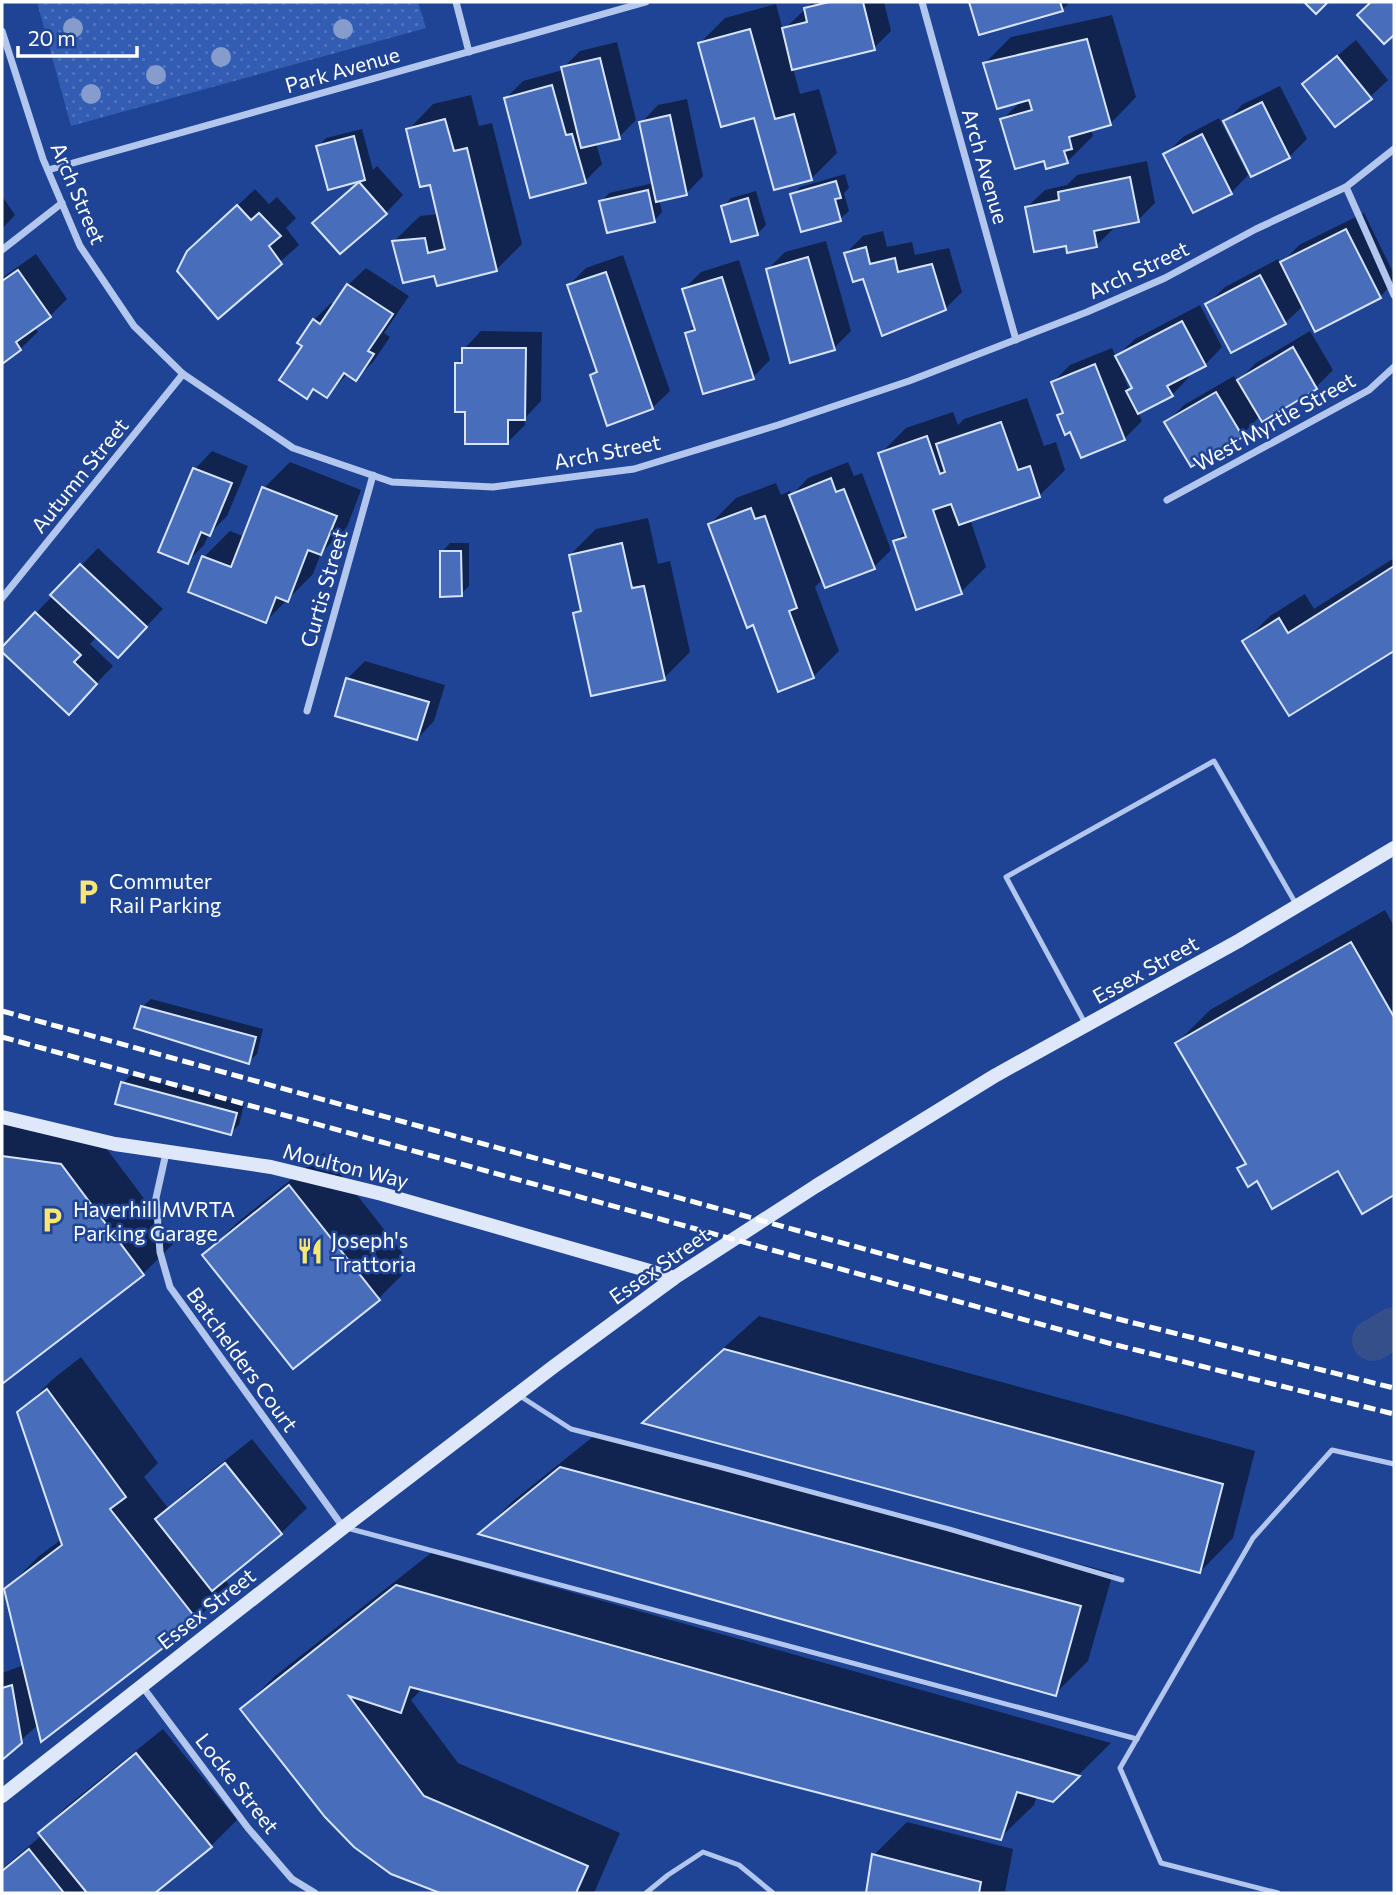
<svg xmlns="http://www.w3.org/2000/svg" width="1396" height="1895" font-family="Commissioner,sans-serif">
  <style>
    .park { fill: url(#park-dots) }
    .shadow { fill: #0007; fill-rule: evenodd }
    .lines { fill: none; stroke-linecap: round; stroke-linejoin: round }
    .canal { stroke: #344f8a; stroke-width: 42 }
    .building { fill: #476dbb; stroke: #d8e4fa; stroke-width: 2 }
    .service { stroke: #b2c6ee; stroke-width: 5 }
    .minor { stroke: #b2c6ee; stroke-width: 7 }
    .secondary { stroke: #dfe8fb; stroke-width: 14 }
    .rail { stroke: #fff; stroke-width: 5; stroke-dasharray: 12 5; stroke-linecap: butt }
    .tree { fill: #859ccd }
    .labels { text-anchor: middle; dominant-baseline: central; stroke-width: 5; stroke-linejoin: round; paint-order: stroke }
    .street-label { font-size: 21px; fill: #fff; stroke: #1f4495 }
    .poi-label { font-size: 21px; fill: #fff; stroke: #1f4495; text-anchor: start }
  </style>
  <defs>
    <pattern id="park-dots" width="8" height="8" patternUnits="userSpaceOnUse" patternTransform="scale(1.75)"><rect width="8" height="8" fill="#335db2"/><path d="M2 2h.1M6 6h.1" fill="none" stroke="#5275be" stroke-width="1.8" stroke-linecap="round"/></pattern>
  </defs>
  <rect width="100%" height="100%" fill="#1f4495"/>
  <path class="park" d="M 37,2 L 418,2 L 426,28 L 71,126 Z"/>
  <g class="shadow">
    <path d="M 813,2 L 884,2 L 891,31 L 874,48 L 793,68 L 800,94 L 819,89 L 837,153 L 811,179 L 756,116 L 700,43 L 725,18 L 776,4 L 783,30 Z"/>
    <path d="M 971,2 L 1070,2 L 1062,10 L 980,33 Z"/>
    <path d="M 1112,15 L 1136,97 L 1111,123 L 1091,129 L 1093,136 L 1067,162 L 1045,159 L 1002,120 L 1022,100 L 985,63 L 1011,37 Z"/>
    <path d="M 1356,40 L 1388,80 L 1370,97 L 1304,84 Z"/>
    <path d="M 617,42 L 636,120 L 619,137 L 596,143 L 602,164 L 585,181 L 506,98 L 523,81 L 563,70 L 563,68 L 580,51 Z"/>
    <path d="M 1280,86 L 1307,139 L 1289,157 L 1225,122 L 1243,104 Z"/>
    <path d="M 471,95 L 479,126 L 492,123 L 522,244 L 496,270 L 436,274 L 394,241 L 420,216 L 439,214 L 431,183 L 408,130 L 433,104 Z"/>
    <path d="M 687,99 L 703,176 L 686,194 L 659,199 L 662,212 L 654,221 L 601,202 L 609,193 L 654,183 L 641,123 L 658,105 Z"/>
    <path d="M 1219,118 L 1248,175 L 1231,193 L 1166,154 L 1183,137 Z"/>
    <path d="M 362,129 L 373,170 L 377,166 L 403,195 L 386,213 L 315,223 L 363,179 L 318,147 L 326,138 Z"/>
    <path d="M 1147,161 L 1155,203 L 1138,220 L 1113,225 L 1114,228 L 1096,246 L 1068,244 L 1027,207 L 1045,190 L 1067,185 L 1077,175 Z"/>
    <path d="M 845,174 L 849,188 L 844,193 L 849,211 L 840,219 L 792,195 L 800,187 Z"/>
    <path d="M 255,189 L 269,204 L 277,197 L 296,218 L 286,228 L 299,245 L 218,317 L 203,239 Z"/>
    <path d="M 756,191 L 766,225 L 758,233 L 723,207 L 731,198 Z"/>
    <path d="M 2,196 L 15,215 L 2,229 Z"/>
    <path d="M 1364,213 L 1394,274 L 1394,282 L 1380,297 L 1304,305 L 1285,323 L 1207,305 L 1225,287 L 1278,259 L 1281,264 L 1299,245 Z"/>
    <path d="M 883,231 L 887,247 L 912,242 L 915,255 L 949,248 L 962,292 L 945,309 L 864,277 L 846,253 L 863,236 Z"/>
    <path d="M 826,241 L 851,331 L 834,348 L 768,269 L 785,252 Z"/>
    <path d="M 36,254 L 67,299 L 50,316 L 34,327 L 38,332 L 20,349 L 2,362 L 2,278 Z"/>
    <path d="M 623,255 L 670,391 L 652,408 L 592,375 L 598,369 L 569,285 L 586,268 Z"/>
    <path d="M 739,260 L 770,360 L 753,377 L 687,333 L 695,325 L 684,289 L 701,272 Z"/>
    <path d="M 366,268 L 409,296 L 384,333 L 390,337 L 373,362 L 356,379 L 348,373 L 327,396 L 315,388 L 306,397 L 304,346 L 314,320 L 331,303 L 335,305 L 348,285 Z"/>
    <path d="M 1200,305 L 1222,347 L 1205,365 L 1187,374 L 1189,377 L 1172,395 L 1138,412 L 1142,421 L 1124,439 L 1071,430 L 1059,416 L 1064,410 L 1053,382 L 1070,365 L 1112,348 L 1116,357 L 1135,339 ZM 1123,368 L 1133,387 L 1129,390 L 1121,369 Z"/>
    <path d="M 481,331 L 542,332 L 541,401 L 525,418 L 525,425 L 507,443 L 467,410 L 457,364 L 463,357 L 464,349 Z"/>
    <path d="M 1310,331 L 1333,370 L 1316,387 L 1260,416 L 1242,435 L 1166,423 L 1184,405 L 1234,376 L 1237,382 L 1256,363 Z"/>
    <path d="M 1027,398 L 1044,446 L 1056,442 L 1065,470 L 1039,496 L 970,519 L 986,567 L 961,592 L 895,542 L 906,530 L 880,454 L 906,428 L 953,412 L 958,425 L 964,419 Z"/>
    <path d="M 212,451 L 248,466 L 227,516 L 209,534 L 204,545 L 187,562 L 195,469 Z"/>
    <path d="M 290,462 L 361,490 L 347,527 L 321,553 L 313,574 L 266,621 L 190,591 L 204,557 L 230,531 L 245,537 L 264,488 Z"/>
    <path d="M 848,462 L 854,476 L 862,473 L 891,550 L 874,567 L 823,579 L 815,587 L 839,651 L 813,677 L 754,623 L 710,524 L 736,498 L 776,483 L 781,495 L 790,491 L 792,495 L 808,478 Z"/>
    <path d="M 648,518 L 658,564 L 670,561 L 690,652 L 664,678 L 575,614 L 582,607 L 570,555 L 596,529 Z"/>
    <path d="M 450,543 L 469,543 L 469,586 L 461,594 L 442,552 Z"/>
    <path d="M 98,548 L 163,609 L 135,638 L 97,636 L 90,644 L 113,666 L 69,712 L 2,649 Z"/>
    <path d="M 1394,558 L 1394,649 L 1289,714 L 1245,641 L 1270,616 L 1305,594 L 1314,609 Z"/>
    <path d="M 365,661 L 445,685 L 434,721 L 417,739 L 347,679 Z"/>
    <path d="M 1385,910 L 1394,926 L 1394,1193 L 1363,1211 L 1338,1169 L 1258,1179 L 1240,1169 L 1247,1161 L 1177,1043 L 1210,1010 Z"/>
    <path d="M 151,999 L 263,1029 L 257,1054 L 248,1062 L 142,1007 Z"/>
    <path d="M 131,1075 L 244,1104 L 239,1125 L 230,1133 L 123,1083 Z"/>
    <path d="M 2,1118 L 94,1132 L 176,1241 L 143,1274 L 2,1382 Z"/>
    <path d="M 324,1153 L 412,1265 L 379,1298 L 293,1367 L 204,1255 L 238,1222 Z"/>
    <path d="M 759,1316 L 1255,1451 L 1233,1538 L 1200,1572 L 645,1422 L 677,1390 Z"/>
    <path d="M 81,1357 L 158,1463 L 144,1477 L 168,1508 L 183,1494 L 252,1439 L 307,1508 L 281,1533 L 224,1579 L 230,1586 L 196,1620 L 39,1724 L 2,1757 L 2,1673 L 24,1665 L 6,1589 L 39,1556 L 62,1539 L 19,1413 L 53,1379 Z"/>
    <path d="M 595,1435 L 1113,1573 L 1088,1661 L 1055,1694 L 481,1533 L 513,1501 Z"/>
    <path d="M 431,1553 L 1111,1743 L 1053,1800 L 1037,1796 L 1034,1805 L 1000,1838 L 423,1688 L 411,1700 L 458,1763 L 620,1833 L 594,1893 L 445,1893 L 392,1873 L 242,1709 L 275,1676 Z"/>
    <path d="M 163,1729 L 237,1820 L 211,1846 L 153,1893 L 2,1893 L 2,1869 L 42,1835 L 40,1833 L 66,1807 Z"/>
    <path d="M 907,1822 L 1013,1849 L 1005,1892 L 1022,1893 L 868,1893 L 874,1855 Z"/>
  </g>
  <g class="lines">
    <path class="canal" d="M 1373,1340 L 1394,1328"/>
  </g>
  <g class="building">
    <path d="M 829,2 L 863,2 L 875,50 L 792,70 L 782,28 L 807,22 L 804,8 Z"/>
    <path d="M 969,2 L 1060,2 L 1063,11 L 979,35 Z"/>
    <path d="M 1304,2 L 1328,2 L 1316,14 Z"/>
    <path d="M 1371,2 L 1394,2 L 1394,35 L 1384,44 L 1357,15 Z"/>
    <path d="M 750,29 L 775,119 L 794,114 L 812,180 L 774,190 L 754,118 L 721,127 L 698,43 Z"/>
    <path d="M 1087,39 L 1111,125 L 1069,137 L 1072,149 L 1064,151 L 1068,163 L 1046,169 L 1044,161 L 1015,169 L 1000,119 L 1032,110 L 1029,100 L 997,109 L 983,63 Z"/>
    <path d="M 1337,56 L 1372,99 L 1335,127 L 1302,84 Z"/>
    <path d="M 600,58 L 620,139 L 581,148 L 561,67 Z"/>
    <path d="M 552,85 L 566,135 L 572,134 L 586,183 L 530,198 L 504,98 Z"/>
    <path d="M 1262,102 L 1290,158 L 1251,177 L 1223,121 Z"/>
    <path d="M 670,115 L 687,195 L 656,202 L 639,122 Z"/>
    <path d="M 445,119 L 454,151 L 467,148 L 497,271 L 437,286 L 434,276 L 403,283 L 392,241 L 425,238 L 428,253 L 445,249 L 430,185 L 420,187 L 406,129 Z"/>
    <path d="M 1202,134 L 1232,194 L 1193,213 L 1163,154 Z"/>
    <path d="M 354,136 L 365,180 L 328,190 L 316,146 Z"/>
    <path d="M 1130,177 L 1139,222 L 1094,231 L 1097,247 L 1067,253 L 1066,246 L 1034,252 L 1025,207 L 1059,200 L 1058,192 Z"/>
    <path d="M 836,181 L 841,198 L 835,199 L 841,221 L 801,232 L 790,194 Z"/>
    <path d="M 359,182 L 387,214 L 340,254 L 312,223 Z"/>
    <path d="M 648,190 L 655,222 L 607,233 L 599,201 Z"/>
    <path d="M 748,198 L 758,235 L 731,242 L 721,206 Z"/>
    <path d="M 237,205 L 251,220 L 259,213 L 281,236 L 269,246 L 282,264 L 218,319 L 177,271 L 187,251 Z"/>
    <path d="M 1346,229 L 1381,298 L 1315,332 L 1280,262 Z"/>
    <path d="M 866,247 L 870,264 L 895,258 L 898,272 L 932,264 L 946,310 L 882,336 L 863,279 L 853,282 L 844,253 Z"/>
    <path d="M 808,257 L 835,350 L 790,363 L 766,269 Z"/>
    <path d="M 18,270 L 51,317 L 16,342 L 21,350 L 2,364 L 2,281 Z"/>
    <path d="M 606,272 L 653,409 L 607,426 L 590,375 L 597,372 L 567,285 Z"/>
    <path d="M 1260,275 L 1286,324 L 1231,353 L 1205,304 Z"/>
    <path d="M 722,277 L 754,379 L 703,394 L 685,333 L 695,330 L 682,289 Z"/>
    <path d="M 347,284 L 393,314 L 368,351 L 374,354 L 356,381 L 344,373 L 327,398 L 313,389 L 307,399 L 279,380 L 302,346 L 297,343 L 313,319 L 320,324 Z"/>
    <path d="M 1182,321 L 1206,366 L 1167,386 L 1173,396 L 1138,414 L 1126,391 L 1132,388 L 1115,356 Z"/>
    <path d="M 1293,347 L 1317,389 L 1262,422 L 1237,380 Z"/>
    <path d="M 462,348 L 526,348 L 525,420 L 508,420 L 508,444 L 465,444 L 465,412 L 455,412 L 455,363 L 462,363 Z"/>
    <path d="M 1095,364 L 1125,440 L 1081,458 L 1070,432 L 1065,435 L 1057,415 L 1063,413 L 1051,382 Z"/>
    <path d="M 1216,392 L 1243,437 L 1191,467 L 1164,422 Z"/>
    <path d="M 1001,422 L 1018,470 L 1030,466 L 1040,497 L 959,525 L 951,504 L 933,510 L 962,594 L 916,610 L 893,541 L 906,537 L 878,453 L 927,436 L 940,474 L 945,472 L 936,444 Z"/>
    <path d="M 193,468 L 232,483 L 210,536 L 201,532 L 188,564 L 158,552 Z"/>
    <path d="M 831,478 L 836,492 L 844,489 L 875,569 L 825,588 L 789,495 Z"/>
    <path d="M 262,487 L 337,516 L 321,555 L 308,550 L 288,602 L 276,597 L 266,623 L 188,592 L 202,556 L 231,567 Z"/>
    <path d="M 751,508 L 755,519 L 765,516 L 797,608 L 789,611 L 814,678 L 778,692 L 753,625 L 747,628 L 708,524 Z"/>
    <path d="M 622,543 L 632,588 L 644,586 L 665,680 L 591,696 L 573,613 L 581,611 L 569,555 Z"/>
    <path d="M 440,551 L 461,551 L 462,596 L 440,597 Z"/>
    <path d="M 80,564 L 147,627 L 118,658 L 50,595 Z"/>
    <path d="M 1394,566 L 1394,651 L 1289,716 L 1242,641 L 1279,618 L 1288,633 Z"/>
    <path d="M 35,612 L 81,655 L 74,662 L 97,684 L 69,715 L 2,652 L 2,647 Z"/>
    <path d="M 346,678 L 429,702 L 417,740 L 335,716 Z"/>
    <path d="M 1351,942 L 1394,1017 L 1394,1195 L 1362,1214 L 1338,1171 L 1272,1209 L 1257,1181 L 1248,1187 L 1237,1168 L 1246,1164 L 1175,1043 Z"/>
    <path d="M 141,1006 L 256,1037 L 249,1064 L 134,1028 Z"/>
    <path d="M 121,1082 L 237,1113 L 231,1135 L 115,1104 Z"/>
    <path d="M 2,1156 L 61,1164 L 144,1275 L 2,1384 Z"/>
    <path d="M 289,1185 L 380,1300 L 293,1369 L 202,1255 Z"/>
    <path d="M 724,1349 L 1223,1484 L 1200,1573 L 642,1423 Z"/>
    <path d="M 47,1389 L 126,1497 L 110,1509 L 198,1621 L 41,1742 L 4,1589 L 62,1545 L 17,1412 Z"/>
    <path d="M 225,1463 L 282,1534 L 212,1591 L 155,1519 Z"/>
    <path d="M 560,1467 L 1081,1606 L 1056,1696 L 478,1534 Z"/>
    <path d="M 396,1585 L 1080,1776 L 1053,1802 L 1017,1792 L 1001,1840 L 410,1687 L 401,1713 L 349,1696 L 424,1796 L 588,1866 L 576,1893 L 440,1893 L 391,1874 L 354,1847 L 325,1817 L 240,1709 Z"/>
    <path d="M 12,1685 L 22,1743 L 2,1760 L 2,1688 Z"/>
    <path d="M 136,1753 L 212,1847 L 155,1893 L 87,1893 L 38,1833 Z"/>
    <path d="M 29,1849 L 64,1893 L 2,1893 L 2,1871 Z"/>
    <path d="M 872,1854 L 981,1882 L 979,1893 L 866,1893 Z"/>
  </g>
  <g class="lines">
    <g class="service">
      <path d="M 1086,1025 L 1006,877 L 1214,761 L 1296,904"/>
      <path d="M 520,1396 L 571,1429 L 719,1467 L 949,1529 L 1122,1580"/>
      <path d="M 347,1528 L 1137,1739"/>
      <path d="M 646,1893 L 668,1875 L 703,1852 L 739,1865 L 773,1893"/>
      <path d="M 1278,1893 L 1161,1863 L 1120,1768 L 1253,1538 L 1332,1450 L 1394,1464"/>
    </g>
    <g class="minor">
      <path d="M 456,2 L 469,52"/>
      <path d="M 922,2 L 1016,340"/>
      <path d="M 2,31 L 43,159 L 80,246 L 134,326 L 183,374 L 293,448 L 392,482 L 493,487 L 634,469 L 778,425 L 909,381 L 1087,312 L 1165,278 L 1256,229 L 1346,187 L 1394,149"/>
      <path d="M 48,170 L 646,2"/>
      <path d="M 1346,187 L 1394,295"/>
      <path d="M 2,250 L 62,203"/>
      <path d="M 1167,500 L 1369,390 L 1394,367"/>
      <path d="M 2,598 L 183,374"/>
      <path d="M 307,711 L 373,475"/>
      <path d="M 166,1153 L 156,1198 L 160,1252 L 170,1287 L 343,1527"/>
      <path d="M 142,1686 L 248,1828 L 292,1879 L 315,1893"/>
    </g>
    <g class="secondary">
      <path d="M 2,1117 L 115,1144 L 271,1167 L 382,1194 L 674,1278"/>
      <path d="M 2,1796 L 344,1527 L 553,1367 L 674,1278 L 816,1186 L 996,1075 L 1240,940 L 1394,848"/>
    </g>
    <g class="rail">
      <path d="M 2,1011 L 1118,1319 L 1394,1388"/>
      <path d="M 2,1037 L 1112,1344 L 1394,1414"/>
    </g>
  </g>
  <g class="tree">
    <circle cx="73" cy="28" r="10"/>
    <circle cx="343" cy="29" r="10"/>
    <circle cx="221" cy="57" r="10"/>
    <circle cx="156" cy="75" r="10"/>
    <circle cx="91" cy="94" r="10"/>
  </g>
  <defs>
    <g id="parking-bare" transform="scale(2.1)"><path d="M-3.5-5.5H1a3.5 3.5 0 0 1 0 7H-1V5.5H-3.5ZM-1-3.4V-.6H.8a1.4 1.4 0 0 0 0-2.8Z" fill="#fce672" stroke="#1f4495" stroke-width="2.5" paint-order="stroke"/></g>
    <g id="restaurant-bare" transform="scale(2.1)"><path d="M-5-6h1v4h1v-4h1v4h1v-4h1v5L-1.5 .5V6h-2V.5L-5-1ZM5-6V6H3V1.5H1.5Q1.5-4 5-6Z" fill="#fce672" stroke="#1f4495" stroke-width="2.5" paint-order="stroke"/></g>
  </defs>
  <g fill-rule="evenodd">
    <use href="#parking-bare" x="88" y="892"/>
    <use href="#parking-bare" x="52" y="1220"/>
    <use href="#restaurant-bare" x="310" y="1251"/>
  </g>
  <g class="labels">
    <g class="street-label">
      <text transform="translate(342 69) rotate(-16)">Park Avenue</text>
      <text transform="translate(986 166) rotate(74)">Arch Avenue</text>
      <text transform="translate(79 193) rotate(67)">Arch Street</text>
      <text transform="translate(1138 269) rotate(-25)">Arch Street</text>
      <text transform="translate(1274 421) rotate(-29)">West Myrtle Street</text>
      <text transform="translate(607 451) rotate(-11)">Arch Street</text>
      <text transform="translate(79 475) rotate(-51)">Autumn Street</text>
      <text transform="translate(323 588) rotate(-74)">Curtis Street</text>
      <text transform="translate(1145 969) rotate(-29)">Essex Street</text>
      <text transform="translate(346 1165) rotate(14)">Moulton Way</text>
      <text transform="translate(659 1265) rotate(-35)">Essex Street</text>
      <text transform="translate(243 1359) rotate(54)">Batchelders Court</text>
      <text transform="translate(206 1608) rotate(-38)">Essex Street</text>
      <text transform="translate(238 1783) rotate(52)">Locke Street</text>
    </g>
    <g class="poi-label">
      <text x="109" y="880">Commuter<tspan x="109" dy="24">Rail Parking</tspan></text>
      <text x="73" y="1208">Haverhill MVRTA<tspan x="73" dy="24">Parking Garage</tspan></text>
      <text x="331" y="1239">Joseph's<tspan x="331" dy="24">Trattoria</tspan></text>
    </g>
  </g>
  <rect width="1396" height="1895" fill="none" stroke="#ffffff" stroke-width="7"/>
  <path d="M18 46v10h119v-10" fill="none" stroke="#ffffff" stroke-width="3.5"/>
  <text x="28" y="46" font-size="21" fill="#ffffff" stroke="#1f4495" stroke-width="5" paint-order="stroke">20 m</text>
</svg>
